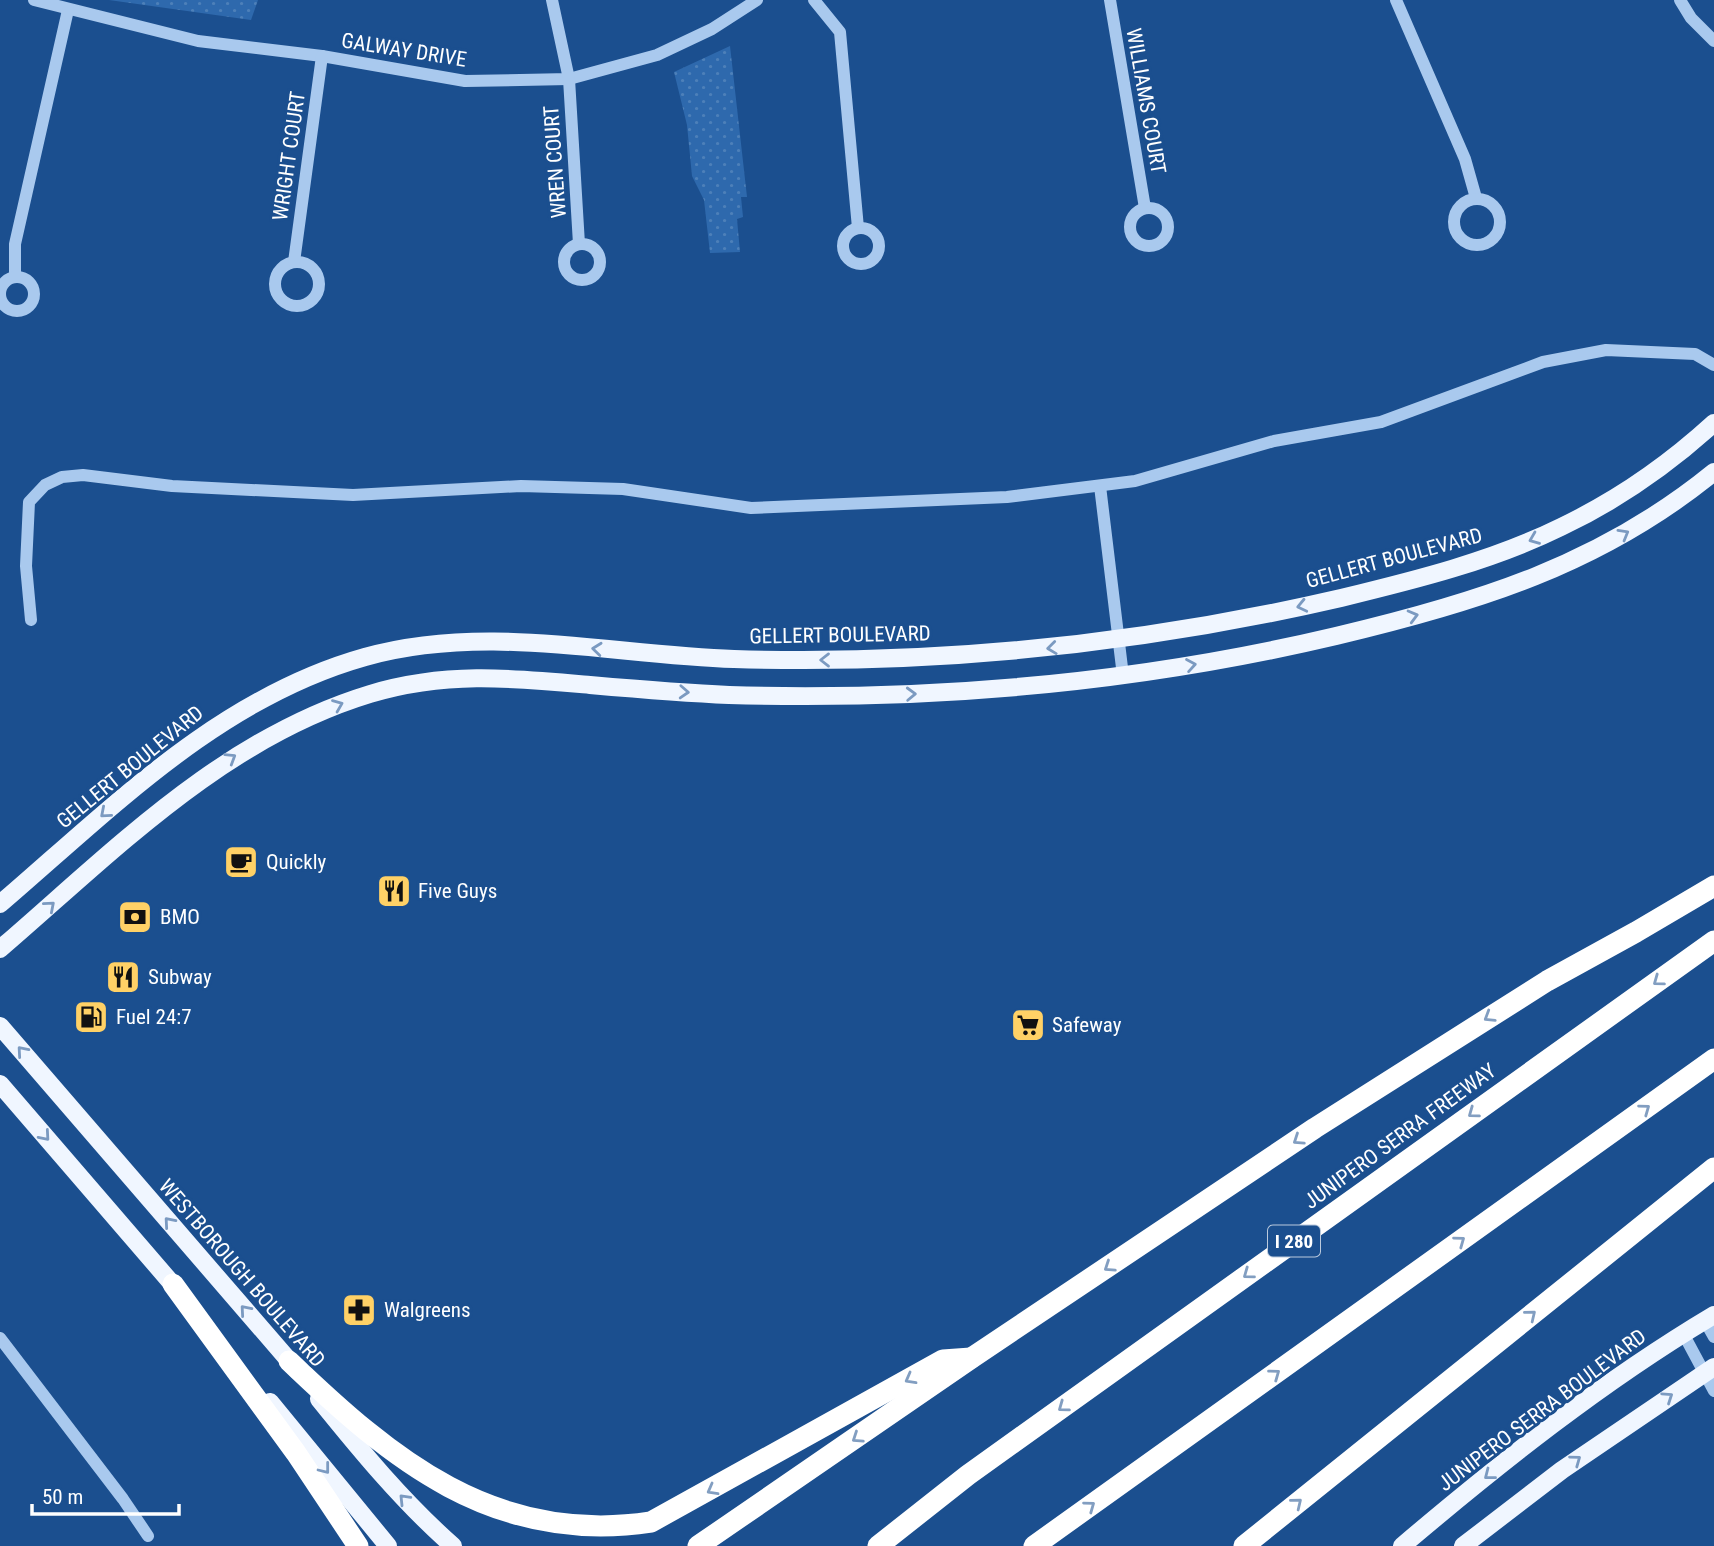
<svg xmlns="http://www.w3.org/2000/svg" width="1714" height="1546" font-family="'Roboto Condensed',sans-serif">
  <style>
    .grass { fill: url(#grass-dots) }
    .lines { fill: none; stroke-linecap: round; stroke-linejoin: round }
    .minor { stroke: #a9c9ee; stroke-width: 12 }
    .major { stroke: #f0f6ff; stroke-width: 18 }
    .highway { stroke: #fff; stroke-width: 21 }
    .oneway { stroke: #7b9ac1 }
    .oneway2 { stroke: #829ec1 }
    .labels { text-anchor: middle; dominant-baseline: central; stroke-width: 6; stroke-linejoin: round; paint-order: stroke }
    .shield { fill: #1b4f8f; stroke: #bbcadd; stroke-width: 2 }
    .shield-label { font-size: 19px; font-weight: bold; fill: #fff }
    .street-label { font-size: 21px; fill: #fff; stroke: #1b4f8f }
    .poi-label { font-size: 21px; fill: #fff; stroke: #1b4f8f; text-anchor: start }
  </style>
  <defs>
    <pattern id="grass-dots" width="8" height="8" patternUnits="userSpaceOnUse" patternTransform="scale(1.75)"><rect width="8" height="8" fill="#2e69ad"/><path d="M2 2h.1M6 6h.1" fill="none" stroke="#4d80b9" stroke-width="1.8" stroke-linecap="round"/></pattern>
  </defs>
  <rect width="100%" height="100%" fill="#1b4f8f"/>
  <g class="grass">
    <path d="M 109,0 L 258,0 L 251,20 Z"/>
    <path d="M 730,46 L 747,197 L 741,197 L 743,217 L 737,219 L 740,252 L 710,253 L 704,200 L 692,176 L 687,125 L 674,72 Z"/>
  </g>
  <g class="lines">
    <g class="minor">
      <path d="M 34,0 L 198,41 L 322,56 L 465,81 L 569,79 L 657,55 L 712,29 L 757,0"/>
      <path d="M 552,0 L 569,79 L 579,244"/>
      <path d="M 814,0 L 840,32 L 858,228"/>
      <path d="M 1110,0 L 1145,208"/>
      <path d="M 1396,0 L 1465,159 L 1476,198"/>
      <path d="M 1680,0 L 1691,18 L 1714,41"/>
      <circle cx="1477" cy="222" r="23"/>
      <circle cx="1149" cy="227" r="19"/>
      <circle cx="861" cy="246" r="18"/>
      <circle cx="582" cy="262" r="18"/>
      <circle cx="297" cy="284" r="22"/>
      <path d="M 294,262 L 322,56"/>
      <path d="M 15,276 L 15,244 L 68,10"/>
      <circle cx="17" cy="294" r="17"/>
      <path d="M 1100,486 L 1123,676"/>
      <path d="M 31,620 L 26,566 L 29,502 L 45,485 L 62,477 L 83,475 L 172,486 L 353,495 L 521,486 L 623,489 L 751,508 L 1007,497 L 1135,481 L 1274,441 L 1381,422 L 1543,362 L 1606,350 L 1695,354 L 1714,365"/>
      <path d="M 1705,1321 L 1714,1337"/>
      <path d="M 1684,1335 L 1714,1391"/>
      <path d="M 0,1338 L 123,1499 L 148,1536"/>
    </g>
    <g class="major">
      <path d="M 0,904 C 112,808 219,698 365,657 C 486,623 611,655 734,659 C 938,665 1142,644 1341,598 C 1415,580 1492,561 1561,527 C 1618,500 1668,465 1714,423"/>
      <path d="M 0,949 C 114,851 222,739 370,694 C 446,671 513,678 590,685 C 636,689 683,693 729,695 C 933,701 1137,683 1336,636 C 1476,603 1600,565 1714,472"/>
      <path d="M 0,1026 L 298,1371"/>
      <path d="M 0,1084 L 181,1294"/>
      <path d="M 319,1399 C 361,1451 403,1502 453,1546"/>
      <path d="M 270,1402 L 388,1546"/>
      <path d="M 1402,1546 C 1500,1463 1603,1381 1714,1315"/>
      <path d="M 1463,1546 L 1562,1470 L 1714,1367"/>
    </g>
    <g class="highway">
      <path d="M 173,1284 L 296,1453 L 358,1546"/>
      <path d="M 289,1361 C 390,1458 494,1546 651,1522 L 943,1360 L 971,1358"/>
      <path d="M 698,1546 L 973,1357 L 1315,1128 L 1547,981 L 1636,932 L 1714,886"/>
      <path d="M 878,1546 L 968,1475 L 1714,941"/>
      <path d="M 1034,1546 L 1714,1059"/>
      <path d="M 1244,1546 L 1714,1168"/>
    </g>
  </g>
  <defs><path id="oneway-chevron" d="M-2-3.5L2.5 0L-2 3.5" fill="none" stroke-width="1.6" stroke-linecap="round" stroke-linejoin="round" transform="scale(1.75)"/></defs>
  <g class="oneway">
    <use href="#oneway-chevron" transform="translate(1624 534) rotate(-30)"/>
    <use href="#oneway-chevron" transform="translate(1534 539) rotate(158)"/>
    <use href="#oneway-chevron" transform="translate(1302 606) rotate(167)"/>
    <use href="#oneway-chevron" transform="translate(1413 616) rotate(-15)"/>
    <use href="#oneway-chevron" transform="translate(1052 648) rotate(173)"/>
    <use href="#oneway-chevron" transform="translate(597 649) rotate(-174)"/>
    <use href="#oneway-chevron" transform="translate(825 660) rotate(180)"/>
    <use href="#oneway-chevron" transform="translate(1191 665) rotate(-10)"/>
    <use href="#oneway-chevron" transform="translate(684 692) rotate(3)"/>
    <use href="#oneway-chevron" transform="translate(911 694) rotate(-2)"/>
    <use href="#oneway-chevron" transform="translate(338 705) rotate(-22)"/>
    <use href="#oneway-chevron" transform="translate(231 758) rotate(-32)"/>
    <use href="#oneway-chevron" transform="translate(105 813) rotate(139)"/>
    <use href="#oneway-chevron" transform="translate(50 906) rotate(-41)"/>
    <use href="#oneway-chevron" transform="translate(22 1051) rotate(-131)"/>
    <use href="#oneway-chevron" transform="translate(45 1136) rotate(49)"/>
    <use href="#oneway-chevron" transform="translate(169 1222) rotate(-131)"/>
    <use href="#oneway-chevron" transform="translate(245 1310) rotate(-131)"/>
    <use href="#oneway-chevron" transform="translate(1668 1397) rotate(-34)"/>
    <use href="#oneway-chevron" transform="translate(1576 1460) rotate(-36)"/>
    <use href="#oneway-chevron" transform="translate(325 1469) rotate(52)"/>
    <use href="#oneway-chevron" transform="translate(1489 1475) rotate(142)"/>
    <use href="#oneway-chevron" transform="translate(404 1499) rotate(-134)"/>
  </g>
  <g class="oneway2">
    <use href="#oneway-chevron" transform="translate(1658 981) rotate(144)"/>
    <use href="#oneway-chevron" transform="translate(1489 1017) rotate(148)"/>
    <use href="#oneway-chevron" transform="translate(1645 1109) rotate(-36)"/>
    <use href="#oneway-chevron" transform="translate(1473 1113) rotate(144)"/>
    <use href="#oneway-chevron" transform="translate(1298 1140) rotate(146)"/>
    <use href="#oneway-chevron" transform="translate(1460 1241) rotate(-36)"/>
    <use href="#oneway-chevron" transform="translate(1109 1267) rotate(146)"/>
    <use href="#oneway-chevron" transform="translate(1248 1274) rotate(144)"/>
    <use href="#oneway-chevron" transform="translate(1531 1315) rotate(-39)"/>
    <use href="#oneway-chevron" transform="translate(1275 1374) rotate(-36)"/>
    <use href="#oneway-chevron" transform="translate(910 1379) rotate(151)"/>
    <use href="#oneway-chevron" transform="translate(1063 1407) rotate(144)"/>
    <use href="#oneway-chevron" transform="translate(857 1438) rotate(146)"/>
    <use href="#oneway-chevron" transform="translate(712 1490) rotate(151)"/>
    <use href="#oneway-chevron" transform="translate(1297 1503) rotate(-39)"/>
    <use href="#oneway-chevron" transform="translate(1090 1506) rotate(-36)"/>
  </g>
  <defs>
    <g id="cafe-square" transform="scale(1.75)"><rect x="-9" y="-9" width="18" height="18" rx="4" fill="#ffd166" stroke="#1b4f8f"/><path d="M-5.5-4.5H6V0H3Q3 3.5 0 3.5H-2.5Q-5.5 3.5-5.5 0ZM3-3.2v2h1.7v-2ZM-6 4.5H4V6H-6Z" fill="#111"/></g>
    <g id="restaurant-square" transform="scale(1.75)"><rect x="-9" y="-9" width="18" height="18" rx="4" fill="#ffd166" stroke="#1b4f8f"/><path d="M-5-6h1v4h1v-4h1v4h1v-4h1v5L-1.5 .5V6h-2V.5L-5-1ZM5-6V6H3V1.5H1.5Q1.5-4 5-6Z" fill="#111"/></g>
    <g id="bank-square" transform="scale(1.75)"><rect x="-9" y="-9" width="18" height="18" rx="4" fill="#ffd166" stroke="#1b4f8f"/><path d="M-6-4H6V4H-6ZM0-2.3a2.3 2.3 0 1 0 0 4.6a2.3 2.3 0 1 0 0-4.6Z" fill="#111"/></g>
    <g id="fuel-square" transform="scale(1.75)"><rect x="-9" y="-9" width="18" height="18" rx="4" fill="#ffd166" stroke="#1b4f8f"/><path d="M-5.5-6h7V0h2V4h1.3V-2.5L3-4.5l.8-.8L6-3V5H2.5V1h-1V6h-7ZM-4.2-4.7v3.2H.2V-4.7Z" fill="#111"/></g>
    <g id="supermarket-square" transform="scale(1.75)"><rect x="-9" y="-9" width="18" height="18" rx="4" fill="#ffd166" stroke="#1b4f8f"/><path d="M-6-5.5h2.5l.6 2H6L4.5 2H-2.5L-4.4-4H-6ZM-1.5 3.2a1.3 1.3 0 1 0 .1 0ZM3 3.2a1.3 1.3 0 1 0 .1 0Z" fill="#111"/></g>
    <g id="pharmacy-square" transform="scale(1.75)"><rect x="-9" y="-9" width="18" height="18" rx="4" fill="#ffd166" stroke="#1b4f8f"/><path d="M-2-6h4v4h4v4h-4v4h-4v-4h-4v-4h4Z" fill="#111"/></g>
  </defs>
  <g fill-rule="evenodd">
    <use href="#cafe-square" x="241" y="862"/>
    <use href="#restaurant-square" x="394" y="891"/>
    <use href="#bank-square" x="135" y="917"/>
    <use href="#restaurant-square" x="123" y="977"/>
    <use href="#fuel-square" x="91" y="1017"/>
    <use href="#supermarket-square" x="1028" y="1025"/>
    <use href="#pharmacy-square" x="359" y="1310"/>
  </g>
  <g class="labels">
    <rect class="shield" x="1268" y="1225.5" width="52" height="31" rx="5"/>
    <g class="shield-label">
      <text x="1294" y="1241">I 280</text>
    </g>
    <g class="street-label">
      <text transform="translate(404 50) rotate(9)">GALWAY DRIVE</text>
      <text transform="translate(1146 101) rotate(80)">WILLIAMS COURT</text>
      <text transform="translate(289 156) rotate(-82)">WRIGHT COURT</text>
      <text transform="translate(555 162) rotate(-94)">WREN COURT</text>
      <text transform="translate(1394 558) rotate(-15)">GELLERT BOULEVARD</text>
      <text transform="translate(840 635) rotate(-1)">GELLERT BOULEVARD</text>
      <text transform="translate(130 767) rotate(-39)">GELLERT BOULEVARD</text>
      <text transform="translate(1400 1136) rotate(-36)">JUNIPERO SERRA FREEWAY</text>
      <text transform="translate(242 1273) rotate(49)">WESTBOROUGH BOULEVARD</text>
      <text transform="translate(1542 1410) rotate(-37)">JUNIPERO SERRA BOULEVARD</text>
    </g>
    <g class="poi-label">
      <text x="266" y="862">Quickly</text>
      <text x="418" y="891">Five Guys</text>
      <text x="160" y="917">BMO</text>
      <text x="148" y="977">Subway</text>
      <text x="116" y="1017">Fuel 24:7</text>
      <text x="1052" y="1025">Safeway</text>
      <text x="384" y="1310">Walgreens</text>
    </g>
  </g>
  <path d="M32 1504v10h147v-10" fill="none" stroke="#ffffff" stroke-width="3.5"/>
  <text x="42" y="1504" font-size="21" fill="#ffffff" stroke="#1b4f8f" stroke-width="5" paint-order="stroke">50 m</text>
</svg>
